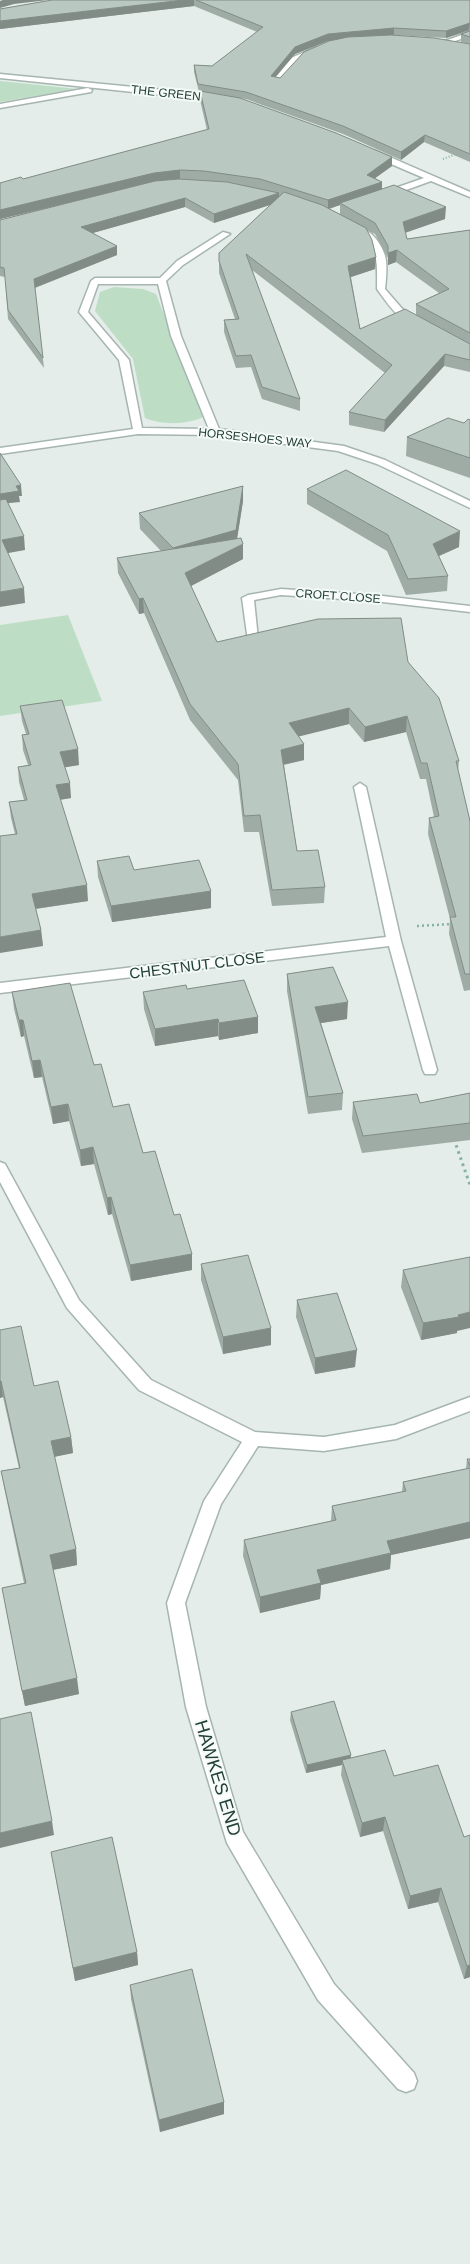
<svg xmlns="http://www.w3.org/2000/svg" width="470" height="2264" font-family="Helvetica,sans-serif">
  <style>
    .green { fill: #bddec4 }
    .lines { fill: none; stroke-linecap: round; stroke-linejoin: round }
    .minor-casing { stroke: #a6b5b0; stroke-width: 3 }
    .path-far2 { stroke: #84b1a1; stroke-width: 2; stroke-dasharray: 1 2; stroke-linecap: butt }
    .path-far1 { stroke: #84b1a1; stroke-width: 2.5; stroke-dasharray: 2 3; stroke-linecap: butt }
    .path { stroke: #84b1a1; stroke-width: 3; stroke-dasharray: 2.5 4; stroke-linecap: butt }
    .minor { fill: #fff; fill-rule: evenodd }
    .wall { fill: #9faca6; fill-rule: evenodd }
    .shaded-wall { fill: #828c87 }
    .building { fill: #b9c8c1; stroke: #828c87 }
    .labels { text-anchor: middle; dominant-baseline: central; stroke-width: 4; stroke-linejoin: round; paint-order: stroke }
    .far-street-label { font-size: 12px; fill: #233f36; stroke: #f4faf7 }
    .street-label { font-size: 15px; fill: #233f36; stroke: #f4faf7 }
    .near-street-label { font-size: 18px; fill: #233f36; stroke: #f4faf7 }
  </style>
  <rect width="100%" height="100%" fill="#e4ede9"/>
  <g class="green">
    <path d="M 0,81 L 77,89 L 0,102 Z"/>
    <path d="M 114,287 L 143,289 L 156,294 L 203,417 C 187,425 161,425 145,418 L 133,359 L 95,311 L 100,292 Z"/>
    <path d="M 68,615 L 102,701 L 0,716 L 0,625 Z"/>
  </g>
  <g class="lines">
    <g class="minor-casing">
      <g id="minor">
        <path d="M 470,32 L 470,36 L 446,44 L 442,42 Z"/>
        <path d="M 316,47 L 322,48 L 297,62 L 279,84 L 273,84 L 273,80 L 291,58 Z"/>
        <path d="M 0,74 L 195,93 L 223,99 L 219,101 L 0,78 Z"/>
        <path d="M 88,88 L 92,90 L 91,92 L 0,108 L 0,104 Z"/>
        <path d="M 370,151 L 376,151 L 470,192 L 470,197 L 431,181 L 387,197 L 381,197 L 381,193 L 424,178 L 370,155 Z"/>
        <path d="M 356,228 C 370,226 385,248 386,261 C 387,269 386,280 385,289 L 405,312 L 419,320 L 419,324 C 402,327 386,301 377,289 C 377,266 380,244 356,232 Z"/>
        <path d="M 223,232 L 230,234 L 183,265 L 166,281 L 181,336 L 219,429 L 344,446 L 385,460 L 470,501 L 470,508 L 377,464 L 338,451 L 215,435 L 138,434 L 0,454 L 0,448 L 133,429 L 119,360 L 79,312 L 91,281 L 95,278 L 160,278 L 177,261 ZM 98,284 L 158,284 L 171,336 L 209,429 L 142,428 L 129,360 L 88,312 Z"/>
        <path d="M 281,589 L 374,595 L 470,606 L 470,612 L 374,601 L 281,595 L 254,600 L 258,639 L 252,642 L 248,641 L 242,598 L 248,595 Z"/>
        <path d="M 360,783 L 366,787 L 401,941 L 437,1070 L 435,1074 L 425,1074 L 423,1070 L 389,946 L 0,993 L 0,983 L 386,937 L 354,787 Z"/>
        <path d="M 0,1162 L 5,1164 L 79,1300 L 151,1380 L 255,1432 L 324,1437 L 395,1425 L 470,1397 L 470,1411 L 396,1439 L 324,1451 L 258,1446 L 221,1504 L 185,1603 L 206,1707 L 243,1832 L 334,1984 L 414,2073 L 417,2081 L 414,2089 L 406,2092 L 398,2089 L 318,2000 L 227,1843 L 186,1707 L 167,1603 L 204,1501 L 242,1442 L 139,1390 L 67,1308 L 0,1182 Z"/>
      </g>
    </g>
    <path class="path-far2" d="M 443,159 L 456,154"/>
    <path class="path-far1" d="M 417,926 L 453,924"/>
    <path class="path" d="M 454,1139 L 470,1185"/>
    <use href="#minor" class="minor"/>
  </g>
  <g class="wall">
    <path d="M 52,0 L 470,0 L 470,31 L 446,38 L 393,35 L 470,44 L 470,162 L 424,142 L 401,160 L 343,134 L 246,99 L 238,98 L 392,157 L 392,166 L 375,178 L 382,182 L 382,189 L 445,219 L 405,232 L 407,239 L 470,230 L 470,372 L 444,366 L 384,432 L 349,425 L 349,412 L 385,373 L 252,270 L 300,399 L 300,411 L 262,399 L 251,367 L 236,368 L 224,332 L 224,320 L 235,319 L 219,273 L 219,253 L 270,205 L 214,223 L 185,207 L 93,233 L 117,255 L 35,288 L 44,368 L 8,319 L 5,277 L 0,276 L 0,220 L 47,208 L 0,219 L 0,183 L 23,179 L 207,130 L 200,100 L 200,92 L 199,92 L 194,72 L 194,65 L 212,66 L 257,32 L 194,6 L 0,29 L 0,9 ZM 328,41 L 329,41 L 280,78 L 276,77 L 295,54 ZM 340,205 L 340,214 L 329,209 L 332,208 ZM 367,230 L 375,234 L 388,258 L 388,265 L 396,262 L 439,293 L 416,304 L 416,315 L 360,329 L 351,277 L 375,269 Z"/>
    <path d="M 470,31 L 470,44 L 461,42 L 461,34 Z"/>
    <path d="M 470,420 L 470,478 L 406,456 L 407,437 L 464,423 Z"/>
    <path d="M 243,486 L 243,501 L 237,538 L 243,544 L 243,559 L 191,586 L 217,642 L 408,662 L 459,761 L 458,771 L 470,821 L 470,990 L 464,991 L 449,934 L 450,919 L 428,834 L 429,818 L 434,817 L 426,779 L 420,779 L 406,732 L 364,742 L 349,724 L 298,736 L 304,744 L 304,760 L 284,765 L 297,851 L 325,887 L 324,903 L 272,906 L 259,832 L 244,832 L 238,780 L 190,720 L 144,613 L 139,614 L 118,573 L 117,558 L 161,551 L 140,529 L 139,513 Z"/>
    <path d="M 307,489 L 459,547 L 439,556 L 448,576 L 447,591 L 406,595 L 387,551 L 307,504 Z"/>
    <path d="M 20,706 L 79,765 L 65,767 L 71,798 L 60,800 L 88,901 L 36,909 L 41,930 L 43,946 L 11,818 L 9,802 L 24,800 L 19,782 L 18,767 L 28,765 L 23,750 L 22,735 L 26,734 L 22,721 Z"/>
    <path d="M 97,861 L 211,891 L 211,908 L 112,922 L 98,877 Z"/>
    <path d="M 287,974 L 347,1019 L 321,1023 L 343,1093 L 342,1110 L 308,1114 L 287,991 Z"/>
    <path d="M 187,989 L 258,1017 L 258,1033 L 219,1040 L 218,1036 L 155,1046 L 144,1009 L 143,992 Z"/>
    <path d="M 12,992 L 94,1065 L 113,1107 L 143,1153 L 174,1215 L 192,1254 L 192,1270 L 131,1281 L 112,1214 L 108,1215 L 94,1164 L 81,1166 L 69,1121 L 53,1124 L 42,1077 L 34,1078 L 24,1036 L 21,1037 L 14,1009 Z"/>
    <path d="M 470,1093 L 470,1140 L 362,1153 L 352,1119 L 353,1102 L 420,1103 Z"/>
    <path d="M 201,1264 L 271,1328 L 271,1345 L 223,1354 L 201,1280 Z"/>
    <path d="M 403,1270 L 457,1331 L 457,1333 L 421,1340 L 401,1287 Z"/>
    <path d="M 297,1300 L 355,1367 L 315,1374 L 296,1317 Z"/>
    <path d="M 0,1330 L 34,1386 L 71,1437 L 73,1453 L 54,1457 L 76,1549 L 77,1565 L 53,1570 L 79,1694 L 25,1706 L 2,1588 L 24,1583 L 4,1487 L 1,1471 L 19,1468 L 3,1397 L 0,1398 Z"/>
    <path d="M 467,1459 L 470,1459 L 470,1538 L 391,1555 L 390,1569 L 321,1585 L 320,1599 L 260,1613 L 243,1556 L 244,1540 L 331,1521 L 332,1506 L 402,1492 L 403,1482 L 466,1469 Z"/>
    <path d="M 291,1712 L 351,1755 L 351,1758 L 394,1776 L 438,1765 L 470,1977 L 464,1979 L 438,1902 L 408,1909 L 383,1831 L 360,1837 L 341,1775 L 342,1765 L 306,1773 L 290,1720 Z"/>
    <path d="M 51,1852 L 137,1952 L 138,1965 L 75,1981 Z"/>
    <path d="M 130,1985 L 224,2102 L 224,2114 L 160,2132 L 131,1999 Z"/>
  </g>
  <g class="shaded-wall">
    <path d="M 3,0 L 48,0 L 14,4 L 0,8 L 0,1 Z"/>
    <path d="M 184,0 L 194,0 L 194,6 L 0,29 L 0,21 Z"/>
    <path d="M 470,23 L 469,30 L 446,38 L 446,31 Z"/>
    <path d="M 394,28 L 394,35 L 328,41 L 295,54 L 270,83 L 271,76 L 295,47 L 328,34 Z"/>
    <path d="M 425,135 L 424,142 L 401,160 L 401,152 Z"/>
    <path d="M 392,157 L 392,166 L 367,184 L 367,175 Z"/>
    <path d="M 180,170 L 180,179 L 155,182 L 0,219 L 0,210 L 154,173 Z"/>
    <path d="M 382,182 L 382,191 L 340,203 L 340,205 L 328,209 L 328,200 Z"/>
    <path d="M 279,193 L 279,202 L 214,223 L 214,214 Z"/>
    <path d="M 185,198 L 185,207 L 82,236 L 81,227 Z"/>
    <path d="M 446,207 L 445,219 L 402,234 L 403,222 Z"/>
    <path d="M 117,246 L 117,255 L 34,288 L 34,279 Z"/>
    <path d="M 397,250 L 396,262 L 388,265 L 388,253 Z"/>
    <path d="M 376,257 L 375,269 L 348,278 L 348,266 Z"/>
    <path d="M 445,354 L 444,366 L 384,432 L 385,420 Z"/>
    <path d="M 21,485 L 22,496 L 19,496 L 20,502 L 0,504 L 0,494 L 16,486 Z"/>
    <path d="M 243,486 L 243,501 L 236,546 L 173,563 L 173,548 Z"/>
    <path d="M 460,531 L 459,547 L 432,559 L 433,544 Z"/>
    <path d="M 24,536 L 25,550 L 3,554 L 2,540 Z"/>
    <path d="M 243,544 L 243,559 L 185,589 L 185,573 Z"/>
    <path d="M 24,588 L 25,603 L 0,607 L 0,592 Z"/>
    <path d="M 143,598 L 144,613 L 139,614 L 139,599 Z"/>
    <path d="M 349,708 L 349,724 L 289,739 L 289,723 Z"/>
    <path d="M 407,716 L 406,732 L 364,742 L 365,727 Z"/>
    <path d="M 304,744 L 304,760 L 281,765 L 281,750 Z"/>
    <path d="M 78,749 L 79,765 L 61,768 L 60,752 Z"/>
    <path d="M 70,783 L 71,798 L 57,800 L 56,785 Z"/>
    <path d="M 87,885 L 88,901 L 33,909 L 32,894 Z"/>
    <path d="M 211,891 L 211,908 L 112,922 L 111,906 Z"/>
    <path d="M 41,930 L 43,946 L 0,953 L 0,937 Z"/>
    <path d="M 348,1002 L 347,1019 L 315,1024 L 315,1007 Z"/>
    <path d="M 258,1017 L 258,1033 L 219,1040 L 219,1023 Z"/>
    <path d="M 218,1019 L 218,1036 L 155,1046 L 155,1029 Z"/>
    <path d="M 19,1020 L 23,1020 L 24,1036 L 21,1037 Z"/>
    <path d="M 40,1060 L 42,1077 L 34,1078 L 32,1061 Z"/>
    <path d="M 68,1104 L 69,1121 L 53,1124 L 51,1107 Z"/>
    <path d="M 93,1147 L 94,1164 L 81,1166 L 80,1150 Z"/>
    <path d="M 111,1197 L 112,1214 L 108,1215 L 107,1198 Z"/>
    <path d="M 192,1254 L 192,1270 L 131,1281 L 130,1265 Z"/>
    <path d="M 470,1312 L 470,1328 L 457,1331 L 457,1333 L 421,1340 L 423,1323 Z"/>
    <path d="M 271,1328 L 271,1345 L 223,1354 L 223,1337 Z"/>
    <path d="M 357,1350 L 355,1367 L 315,1374 L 315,1358 Z"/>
    <path d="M 0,1381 L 1,1381 L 3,1397 L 0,1398 Z"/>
    <path d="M 71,1437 L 73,1453 L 53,1457 L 51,1441 Z"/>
    <path d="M 470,1522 L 470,1538 L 391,1555 L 390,1569 L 321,1585 L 320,1599 L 260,1613 L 260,1597 L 317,1570 L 387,1541 Z"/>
    <path d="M 76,1549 L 77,1565 L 52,1570 L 50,1555 Z"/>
    <path d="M 77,1678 L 79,1694 L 25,1706 L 22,1691 Z"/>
    <path d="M 351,1755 L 350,1763 L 342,1760 L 342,1765 L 306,1773 L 307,1765 Z"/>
    <path d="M 385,1817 L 383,1831 L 360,1837 L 362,1823 Z"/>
    <path d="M 52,1821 L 54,1835 L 0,1848 L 0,1833 Z"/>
    <path d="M 441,1888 L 438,1902 L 408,1909 L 410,1896 Z"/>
    <path d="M 137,1952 L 138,1965 L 75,1981 L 73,1968 Z"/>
    <path d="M 470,1965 L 470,1977 L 464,1979 L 467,1966 Z"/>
    <path d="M 224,2102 L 224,2114 L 160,2132 L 159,2120 Z"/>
  </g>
  <g class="building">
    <path d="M 52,0 L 184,0 L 0,21 L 0,9 Z"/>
    <path d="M 196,0 L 470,0 L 470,23 L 446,31 L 394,28 L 328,34 L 295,47 L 271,76 L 280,78 L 304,52 L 329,41 L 348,37 L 391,35 L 434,38 L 470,44 L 470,154 L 425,135 L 401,152 L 343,126 L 246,92 L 198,84 L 194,65 L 212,66 L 263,27 Z"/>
    <path d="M 470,31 L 470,37 L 461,34 Z"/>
    <path d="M 200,91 L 240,98 L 336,133 L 392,157 L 367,175 L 382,182 L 328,200 L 260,179 L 204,171 L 180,170 L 154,173 L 0,210 L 0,183 L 21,177 L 23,179 L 209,129 Z"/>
    <path d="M 179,179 L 227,182 L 279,193 L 214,214 L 185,198 L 81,227 L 117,246 L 34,279 L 43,358 L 8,310 L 4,268 L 0,267 L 0,220 L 155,181 Z"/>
    <path d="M 394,185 L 446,207 L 403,222 L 407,239 L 470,230 L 470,333 L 416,304 L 449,289 L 397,250 L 388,253 L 388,246 L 375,223 L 340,203 Z"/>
    <path d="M 284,192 L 322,205 L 366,228 L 372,240 L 376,257 L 348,266 L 360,329 L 405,309 L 470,344 L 470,360 L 445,354 L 385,420 L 349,412 L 392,365 L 246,254 L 300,399 L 262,387 L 251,355 L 236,356 L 224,320 L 239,319 L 219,261 L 219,253 Z"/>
    <path d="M 448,418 L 464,423 L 468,419 L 470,420 L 470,458 L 407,437 Z"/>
    <path d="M 0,453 L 21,485 L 16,486 L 19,491 L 0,494 Z"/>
    <path d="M 346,470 L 460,531 L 433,544 L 448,576 L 408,579 L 388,535 L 307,489 Z"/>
    <path d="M 243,486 L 236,530 L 173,548 L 139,513 Z"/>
    <path d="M 6,499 L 24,536 L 2,540 L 24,588 L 0,592 L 0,500 Z"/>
    <path d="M 241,538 L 243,544 L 185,573 L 217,642 L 318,619 L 401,618 L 408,662 L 439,698 L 459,761 L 456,761 L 470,821 L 470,974 L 465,974 L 450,917 L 456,917 L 429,818 L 439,816 L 427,763 L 421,763 L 407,716 L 365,727 L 349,708 L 289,723 L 304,744 L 281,750 L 297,851 L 318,850 L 325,887 L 272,890 L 260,815 L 244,816 L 238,764 L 190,704 L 143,598 L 139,599 L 117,558 Z"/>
    <path d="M 62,700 L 78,749 L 60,752 L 70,783 L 56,785 L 87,885 L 32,894 L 41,930 L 0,937 L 0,836 L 17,834 L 9,802 L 27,800 L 18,767 L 31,765 L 22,735 L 29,734 L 20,706 Z"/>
    <path d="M 129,856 L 134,870 L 199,860 L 211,891 L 111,906 L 97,861 Z"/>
    <path d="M 333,967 L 348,1002 L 315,1007 L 343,1093 L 308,1097 L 287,974 Z"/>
    <path d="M 244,980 L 258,1017 L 219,1023 L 218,1019 L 155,1029 L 143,992 L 186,985 L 187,989 Z"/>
    <path d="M 70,983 L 94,1065 L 101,1064 L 113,1107 L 129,1104 L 143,1153 L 155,1151 L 174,1215 L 180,1214 L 192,1254 L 130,1265 L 111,1197 L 107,1198 L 93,1147 L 80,1150 L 68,1104 L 51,1107 L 40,1060 L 32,1061 L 23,1020 L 19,1020 L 12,992 Z"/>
    <path d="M 470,1093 L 470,1123 L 363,1136 L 353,1102 L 417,1094 L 420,1103 Z"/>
    <path d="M 248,1255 L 271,1328 L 223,1337 L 201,1264 Z"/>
    <path d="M 470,1257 L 470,1312 L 458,1315 L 459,1317 L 423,1323 L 403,1270 Z"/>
    <path d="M 337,1293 L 357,1350 L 315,1358 L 297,1300 Z"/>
    <path d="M 21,1326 L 34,1386 L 58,1381 L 71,1437 L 51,1441 L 76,1549 L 50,1555 L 77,1678 L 22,1691 L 2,1588 L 26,1583 L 1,1471 L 20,1468 L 1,1381 L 0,1381 L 0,1330 Z"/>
    <path d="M 467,1459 L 470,1459 L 470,1466 Z"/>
    <path d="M 470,1468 L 470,1522 L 387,1541 L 391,1553 L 317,1570 L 321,1583 L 260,1597 L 244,1540 L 336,1520 L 332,1506 L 406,1491 L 403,1482 Z"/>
    <path d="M 334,1701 L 351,1755 L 307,1765 L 291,1712 Z"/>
    <path d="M 31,1712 L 52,1821 L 0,1833 L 0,1719 Z"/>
    <path d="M 385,1750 L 394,1776 L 438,1765 L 464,1837 L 470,1835 L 470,1965 L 467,1966 L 441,1888 L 410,1896 L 385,1817 L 362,1823 L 342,1760 Z"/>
    <path d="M 112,1837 L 137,1952 L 73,1968 L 51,1852 Z"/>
    <path d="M 192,1969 L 224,2102 L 159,2120 L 130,1985 Z"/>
  </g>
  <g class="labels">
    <g class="far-street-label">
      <text transform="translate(166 93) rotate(6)">THE GREEN</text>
      <text transform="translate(255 438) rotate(6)">HORSESHOES WAY</text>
      <text transform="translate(338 596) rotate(4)">CROFT CLOSE</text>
    </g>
    <g class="street-label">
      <text transform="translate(197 965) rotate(-7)">CHESTNUT CLOSE</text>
    </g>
    <g class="near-street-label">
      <text transform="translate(218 1778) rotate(73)">HAWKES END</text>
    </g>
  </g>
</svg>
